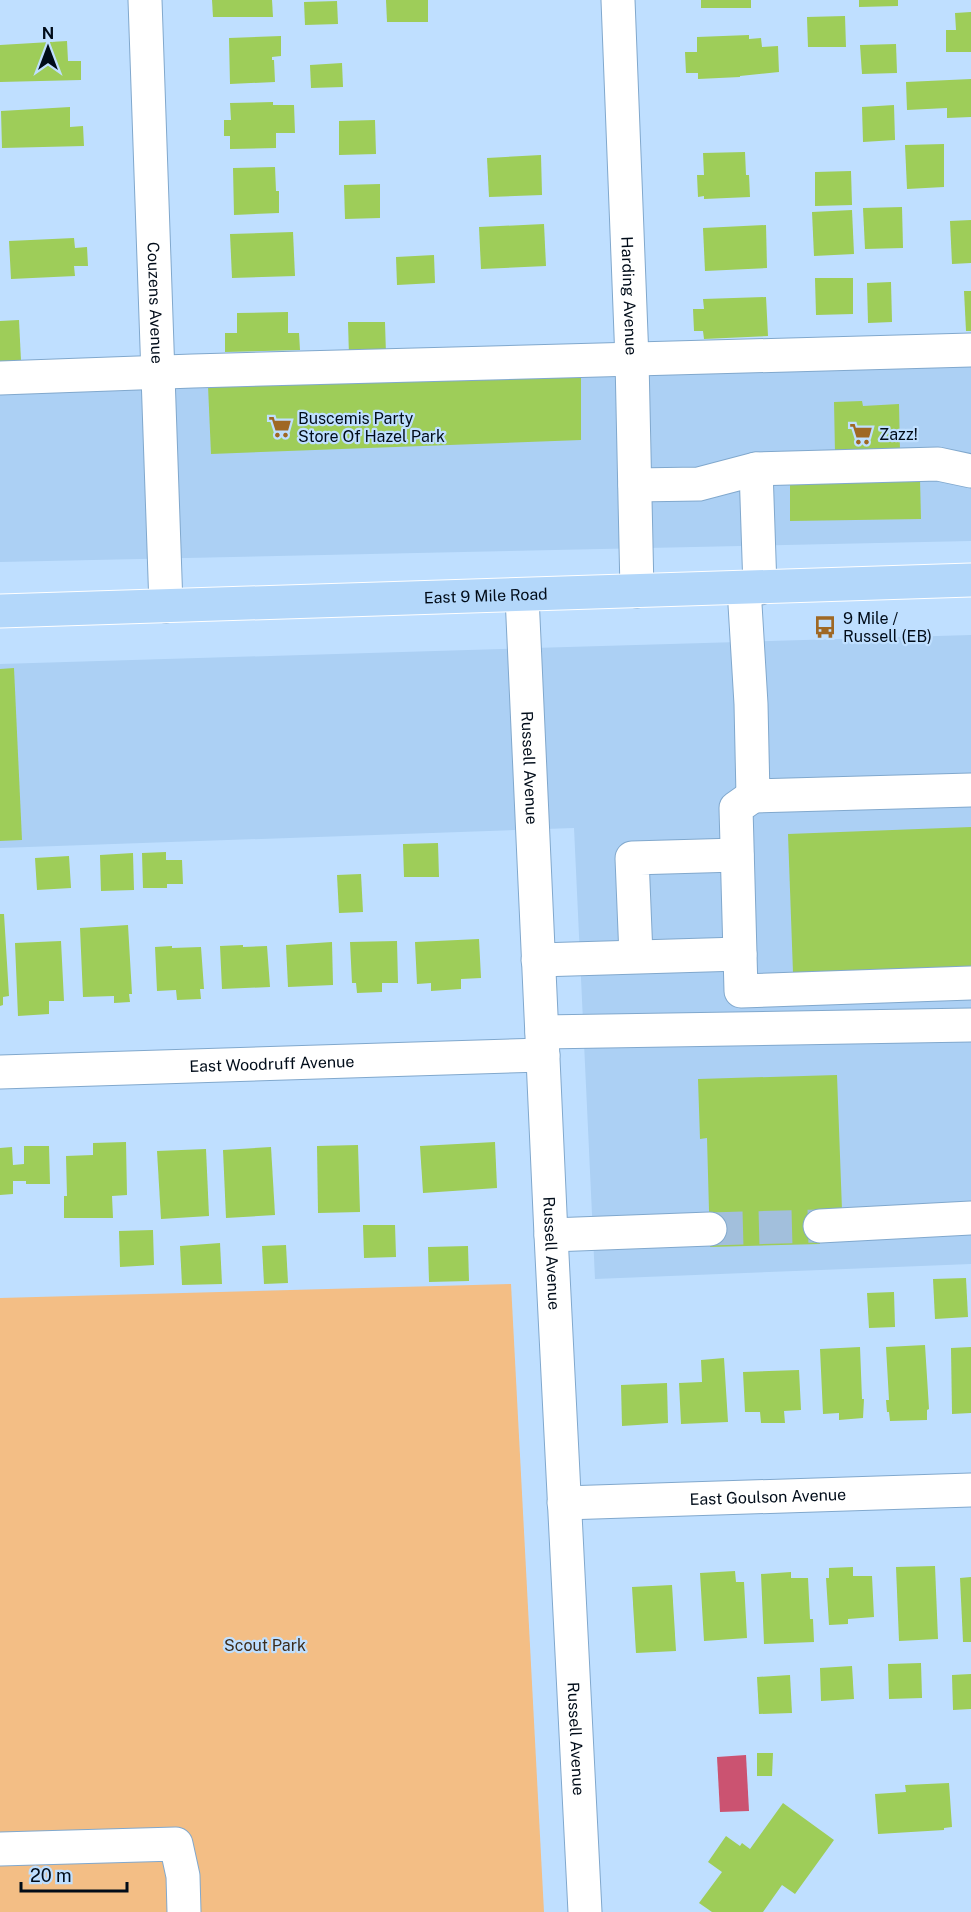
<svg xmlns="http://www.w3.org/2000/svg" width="971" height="1912" font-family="'Public Sans',sans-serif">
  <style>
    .built { fill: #acd0f4 }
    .green { fill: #f3be85 }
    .water { fill: #cb5371 }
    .building { fill: #9ecd59 }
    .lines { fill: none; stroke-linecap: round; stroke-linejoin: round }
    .minor-tunnel { stroke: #a2bfdc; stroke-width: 33; stroke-dasharray: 33 16; stroke-linecap: butt }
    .minor-casing { stroke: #81a8cd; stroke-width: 35 }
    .major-casing { stroke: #fff; stroke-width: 35 }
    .minor { stroke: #fff; stroke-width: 33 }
    .major { stroke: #b3d7fa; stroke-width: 33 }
    .labels { text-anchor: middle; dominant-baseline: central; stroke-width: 4.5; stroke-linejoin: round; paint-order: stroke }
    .street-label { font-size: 16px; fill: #010c19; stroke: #bfdfff }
    .poi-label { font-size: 16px; fill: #010c19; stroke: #bfdfff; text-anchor: start }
    .park-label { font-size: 16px; fill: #3c2c1b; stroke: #bfdfff }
  </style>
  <rect width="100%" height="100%" fill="#bfdfff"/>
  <g class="built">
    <path d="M 971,334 L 971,541 L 0,562 L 0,364 Z"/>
    <path d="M 971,635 L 971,1264 L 595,1279 L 574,828 L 0,848 L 0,664 Z"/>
  </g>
  <path class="green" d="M 511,1284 L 544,1912 L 0,1912 L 0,1298 Z"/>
  <path class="water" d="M 746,1755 L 749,1811 L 720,1812 L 717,1757 Z"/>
  <g class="building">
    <path d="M 212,0 L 272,0 L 273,17 L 213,17 Z"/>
    <path d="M 386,0 L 428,0 L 428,22 L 387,22 Z"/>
    <rect x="701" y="0" width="50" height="8"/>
    <path d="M 859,0 L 898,0 L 898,6 L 859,7 Z"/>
    <path d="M 337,1 L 338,24 L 305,25 L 304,2 Z"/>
    <path d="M 971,12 L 971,52 L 946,52 L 946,30 L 956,30 L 955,13 Z"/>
    <path d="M 845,16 L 846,47 L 808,47 L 807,17 Z"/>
    <path d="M 749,35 L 749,39 L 761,38 L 762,47 L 778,46 L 779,72 L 740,76 L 740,77 L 698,79 L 698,73 L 686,73 L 685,52 L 697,52 L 697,37 Z"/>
    <path d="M 281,36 L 281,56 L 272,57 L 272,60 L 274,60 L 275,82 L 230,84 L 229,38 Z"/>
    <path d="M 67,41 L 68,61 L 81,61 L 81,80 L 0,82 L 0,45 Z"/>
    <path d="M 896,44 L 897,73 L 862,74 L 860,45 Z"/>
    <path d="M 342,63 L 343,87 L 311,88 L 310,65 Z"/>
    <path d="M 971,79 L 971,117 L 947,118 L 947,108 L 907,110 L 906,82 Z"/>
    <path d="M 273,102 L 273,105 L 294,105 L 295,133 L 276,133 L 276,148 L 230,149 L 230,136 L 224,136 L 224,120 L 231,120 L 230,103 Z"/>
    <path d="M 894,105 L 895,140 L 863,142 L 862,107 Z"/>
    <path d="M 70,107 L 70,127 L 83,126 L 84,146 L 2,148 L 1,111 Z"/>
    <path d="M 375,120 L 376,154 L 339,155 L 339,121 Z"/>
    <path d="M 944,144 L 944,187 L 907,189 L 905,145 Z"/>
    <path d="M 745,152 L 746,175 L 749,175 L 750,197 L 704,199 L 704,196 L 698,197 L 697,175 L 704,175 L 703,153 Z"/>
    <path d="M 541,155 L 542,195 L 489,197 L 487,158 Z"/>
    <path d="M 275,167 L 276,191 L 279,191 L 279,213 L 234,215 L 233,168 Z"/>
    <path d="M 851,171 L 852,205 L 815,206 L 815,172 Z"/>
    <path d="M 380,184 L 380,218 L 345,219 L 344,185 Z"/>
    <path d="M 902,207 L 903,248 L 865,249 L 863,208 Z"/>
    <path d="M 852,210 L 854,254 L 814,256 L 812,212 Z"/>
    <path d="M 971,220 L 971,263 L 952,264 L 950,221 Z"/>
    <path d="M 544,224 L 546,266 L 481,269 L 479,227 Z"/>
    <path d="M 766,225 L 767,268 L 705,271 L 703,228 Z"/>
    <path d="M 293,232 L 295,276 L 232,278 L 230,234 Z"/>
    <path d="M 74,238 L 75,248 L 87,247 L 88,266 L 74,266 L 75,276 L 11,279 L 9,241 Z"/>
    <path d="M 434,255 L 435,283 L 397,285 L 396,257 Z"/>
    <path d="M 815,278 L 853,278 L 853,314 L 816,315 Z"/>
    <path d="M 891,282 L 892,322 L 868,323 L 867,283 Z"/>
    <path d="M 964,291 L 971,291 L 971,331 L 966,331 Z"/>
    <path d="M 766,297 L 768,336 L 704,339 L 703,331 L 694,331 L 693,309 L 704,309 L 703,299 Z"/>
    <path d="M 288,312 L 288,333 L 299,333 L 300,350 L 225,352 L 225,333 L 237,333 L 237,313 Z"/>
    <path d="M 19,320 L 21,361 L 0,362 L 0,321 Z"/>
    <path d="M 348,322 L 385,322 L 386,355 L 349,356 Z"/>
    <path d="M 581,375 L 581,440 L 211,454 L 208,386 Z"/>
    <path d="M 862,401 L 863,406 L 899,404 L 900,452 L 835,453 L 834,402 Z"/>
    <path d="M 920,479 L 921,519 L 790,521 L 790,481 Z"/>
    <path d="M 14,668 L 22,840 L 0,841 L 0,669 Z"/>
    <path d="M 971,827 L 971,967 L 793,973 L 788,834 Z"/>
    <path d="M 438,843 L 439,877 L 404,877 L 403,844 Z"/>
    <path d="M 166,852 L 166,860 L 182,860 L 183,884 L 167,884 L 167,888 L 143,888 L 142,853 Z"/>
    <path d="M 133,853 L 134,890 L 101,891 L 100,855 Z"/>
    <path d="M 69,856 L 71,888 L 37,890 L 35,858 Z"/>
    <path d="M 361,874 L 363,912 L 339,913 L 337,875 Z"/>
    <path d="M 0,914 L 4,914 L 9,996 L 3,997 L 3,1005 L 0,1006 Z"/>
    <path d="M 128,925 L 132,994 L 129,994 L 130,1002 L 114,1003 L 114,996 L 83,997 L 80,928 Z"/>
    <path d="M 479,939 L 481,978 L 461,979 L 461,989 L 431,991 L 431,983 L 417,984 L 415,942 Z"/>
    <path d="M 61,941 L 64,1001 L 49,1001 L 49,1014 L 18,1016 L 15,943 Z"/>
    <path d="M 397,941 L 398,983 L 382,983 L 382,992 L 357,993 L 356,983 L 352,983 L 350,942 Z"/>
    <path d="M 332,942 L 333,985 L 288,987 L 286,945 Z"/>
    <path d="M 243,945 L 243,947 L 267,946 L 270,987 L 222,989 L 220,946 Z"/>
    <path d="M 172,946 L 172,948 L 201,947 L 204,989 L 200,989 L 201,999 L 177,1000 L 176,990 L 157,991 L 155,947 Z"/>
    <path d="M 837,1075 L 842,1210 L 819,1210 L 820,1244 L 710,1247 L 707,1138 L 700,1139 L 698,1079 Z"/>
    <path d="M 126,1142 L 127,1195 L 112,1196 L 113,1218 L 64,1218 L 64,1196 L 67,1196 L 66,1156 L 93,1155 L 93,1143 Z"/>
    <path d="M 495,1142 L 497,1188 L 423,1193 L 420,1146 Z"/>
    <path d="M 358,1145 L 360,1212 L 318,1213 L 317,1146 Z"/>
    <path d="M 24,1146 L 49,1146 L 50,1184 L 26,1184 L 26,1181 L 13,1181 L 13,1194 L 0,1195 L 0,1148 L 12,1147 L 13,1165 L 24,1164 Z"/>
    <path d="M 271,1147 L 275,1215 L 226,1218 L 223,1150 Z"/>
    <path d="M 206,1149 L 209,1216 L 161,1219 L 157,1151 Z"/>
    <path d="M 363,1225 L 395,1225 L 396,1257 L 364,1258 Z"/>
    <path d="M 153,1230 L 154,1265 L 120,1267 L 119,1231 Z"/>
    <path d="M 220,1243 L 222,1284 L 182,1285 L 180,1246 Z"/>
    <path d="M 286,1245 L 288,1283 L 264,1284 L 262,1246 Z"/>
    <path d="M 468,1246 L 469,1281 L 429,1282 L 428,1247 Z"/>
    <path d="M 966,1278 L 968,1317 L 935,1319 L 933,1279 Z"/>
    <path d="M 894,1292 L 895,1327 L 869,1328 L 867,1293 Z"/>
    <path d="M 925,1345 L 929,1409 L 927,1410 L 927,1420 L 890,1421 L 889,1412 L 887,1412 L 886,1400 L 889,1400 L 886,1347 Z"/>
    <path d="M 860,1347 L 862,1399 L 864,1399 L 863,1418 L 839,1420 L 839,1413 L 823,1414 L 820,1349 Z"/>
    <path d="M 971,1347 L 971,1413 L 952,1414 L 951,1348 Z"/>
    <path d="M 724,1358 L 728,1422 L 681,1424 L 679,1383 L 702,1382 L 701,1360 Z"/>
    <path d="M 799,1370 L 801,1410 L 784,1411 L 785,1423 L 761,1423 L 760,1412 L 745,1412 L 743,1372 Z"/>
    <path d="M 667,1383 L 668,1423 L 622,1426 L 621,1385 Z"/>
    <path d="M 935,1566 L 938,1639 L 899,1641 L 896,1567 Z"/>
    <path d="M 853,1567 L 853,1576 L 872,1576 L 874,1617 L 848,1619 L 848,1624 L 829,1625 L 826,1578 L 829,1578 L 829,1568 Z"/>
    <path d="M 735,1571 L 736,1582 L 744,1582 L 747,1638 L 704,1641 L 700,1573 Z"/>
    <path d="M 791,1572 L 791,1578 L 808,1578 L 810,1619 L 813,1619 L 814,1642 L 764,1644 L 761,1574 Z"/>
    <path d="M 971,1577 L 971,1642 L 963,1642 L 960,1578 Z"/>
    <path d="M 672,1585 L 676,1651 L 636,1653 L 632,1587 Z"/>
    <path d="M 921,1663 L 922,1698 L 889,1699 L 888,1664 Z"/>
    <path d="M 852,1666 L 854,1699 L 821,1701 L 820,1668 Z"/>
    <path d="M 971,1674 L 971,1709 L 953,1710 L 952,1675 Z"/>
    <path d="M 790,1675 L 792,1713 L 759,1714 L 757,1677 Z"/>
    <path d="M 757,1753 L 773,1753 L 772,1776 L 757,1776 Z"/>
    <path d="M 949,1783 L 952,1827 L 944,1828 L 944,1830 L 878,1834 L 875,1794 L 906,1792 L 905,1785 Z"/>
    <path d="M 783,1803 L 834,1840 L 795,1894 L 782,1885 L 763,1912 L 712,1912 L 699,1903 L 722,1872 L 708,1862 L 726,1836 L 740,1846 L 742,1843 L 750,1849 Z"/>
  </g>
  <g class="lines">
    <path class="minor-tunnel" d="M 710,1229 L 820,1226"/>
    <g class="minor-casing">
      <g id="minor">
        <path id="s1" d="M 145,0 L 166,606"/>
        <path id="s2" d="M 618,0 L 632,360 L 637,591"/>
        <path d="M 0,378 L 193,371 L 971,350"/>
        <path d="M 756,469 L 760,588"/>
        <path d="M 635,485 L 699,484 L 756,469 L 938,464 L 971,471"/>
        <path d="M 744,588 L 751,704 L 753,796 L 971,790"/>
        <path id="s3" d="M 522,596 L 551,1235 L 585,1912"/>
        <path d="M 753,796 L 736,808 L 741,991 L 971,983"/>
        <path d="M 636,956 L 632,858 L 737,855"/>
        <path d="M 538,960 L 740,954"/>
        <path d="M 542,1032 L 971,1025"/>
        <path id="s4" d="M 0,1072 L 543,1055"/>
        <path d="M 820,1226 L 971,1218"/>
        <path d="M 551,1235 L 710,1229"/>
        <path id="s5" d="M 564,1503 L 971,1490"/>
        <path d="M 0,1849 L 176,1844 L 183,1876 L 184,1912"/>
      </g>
    </g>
    <g class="major-casing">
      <g id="major">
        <path id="s6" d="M 0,611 L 971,580"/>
      </g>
    </g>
    <use href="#minor" class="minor"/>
    <use href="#major" class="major"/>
  </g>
  <defs>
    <g id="supermarket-bare" transform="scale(1.8)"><path d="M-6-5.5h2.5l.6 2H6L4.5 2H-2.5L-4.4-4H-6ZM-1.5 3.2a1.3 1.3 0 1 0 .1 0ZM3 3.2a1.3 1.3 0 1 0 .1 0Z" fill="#9f6824" stroke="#bfdfff" stroke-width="2.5" paint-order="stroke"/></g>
    <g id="bus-bare" transform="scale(1.8)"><path d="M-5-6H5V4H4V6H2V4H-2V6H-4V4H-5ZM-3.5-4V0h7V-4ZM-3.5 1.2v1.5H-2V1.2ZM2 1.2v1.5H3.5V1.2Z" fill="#9f6824" stroke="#bfdfff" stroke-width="2.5" paint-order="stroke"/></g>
  </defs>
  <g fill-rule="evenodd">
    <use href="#supermarket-bare" x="280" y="427"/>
    <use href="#supermarket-bare" x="861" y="434"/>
    <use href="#bus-bare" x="825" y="627"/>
  </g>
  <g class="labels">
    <g class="street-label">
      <text stroke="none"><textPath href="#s2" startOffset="296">Harding Avenue</textPath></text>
      <text stroke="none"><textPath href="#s1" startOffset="303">Couzens Avenue</textPath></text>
      <text stroke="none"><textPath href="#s6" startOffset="486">East 9 Mile Road</textPath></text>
      <text stroke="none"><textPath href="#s3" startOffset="172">Russell Avenue</textPath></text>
      <text stroke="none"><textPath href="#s4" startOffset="272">East Woodruff Avenue</textPath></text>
      <text stroke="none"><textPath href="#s3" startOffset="658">Russell Avenue</textPath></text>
      <text stroke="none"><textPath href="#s5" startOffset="204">East Goulson Avenue</textPath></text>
      <text stroke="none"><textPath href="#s3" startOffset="1144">Russell Avenue</textPath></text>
    </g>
    <g class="poi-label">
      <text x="298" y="418">Buscemis Party<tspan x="298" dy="18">Store Of Hazel Park</tspan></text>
      <text x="879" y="434">Zazz!</text>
      <text x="843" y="618">9 Mile /<tspan x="843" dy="18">Russell (EB)</tspan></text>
    </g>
    <g class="park-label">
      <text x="265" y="1645">Scout Park</text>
    </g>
  </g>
  <g transform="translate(48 48)" stroke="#bfdfff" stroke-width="4.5" paint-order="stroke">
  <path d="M0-4.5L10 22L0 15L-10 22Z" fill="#010c19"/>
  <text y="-9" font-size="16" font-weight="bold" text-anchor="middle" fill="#010c19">N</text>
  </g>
  <path d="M21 1882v9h106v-9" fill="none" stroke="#010c19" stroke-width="3"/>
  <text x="30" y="1882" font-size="18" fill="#010c19" stroke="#bfdfff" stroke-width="4.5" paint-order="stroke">20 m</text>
</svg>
